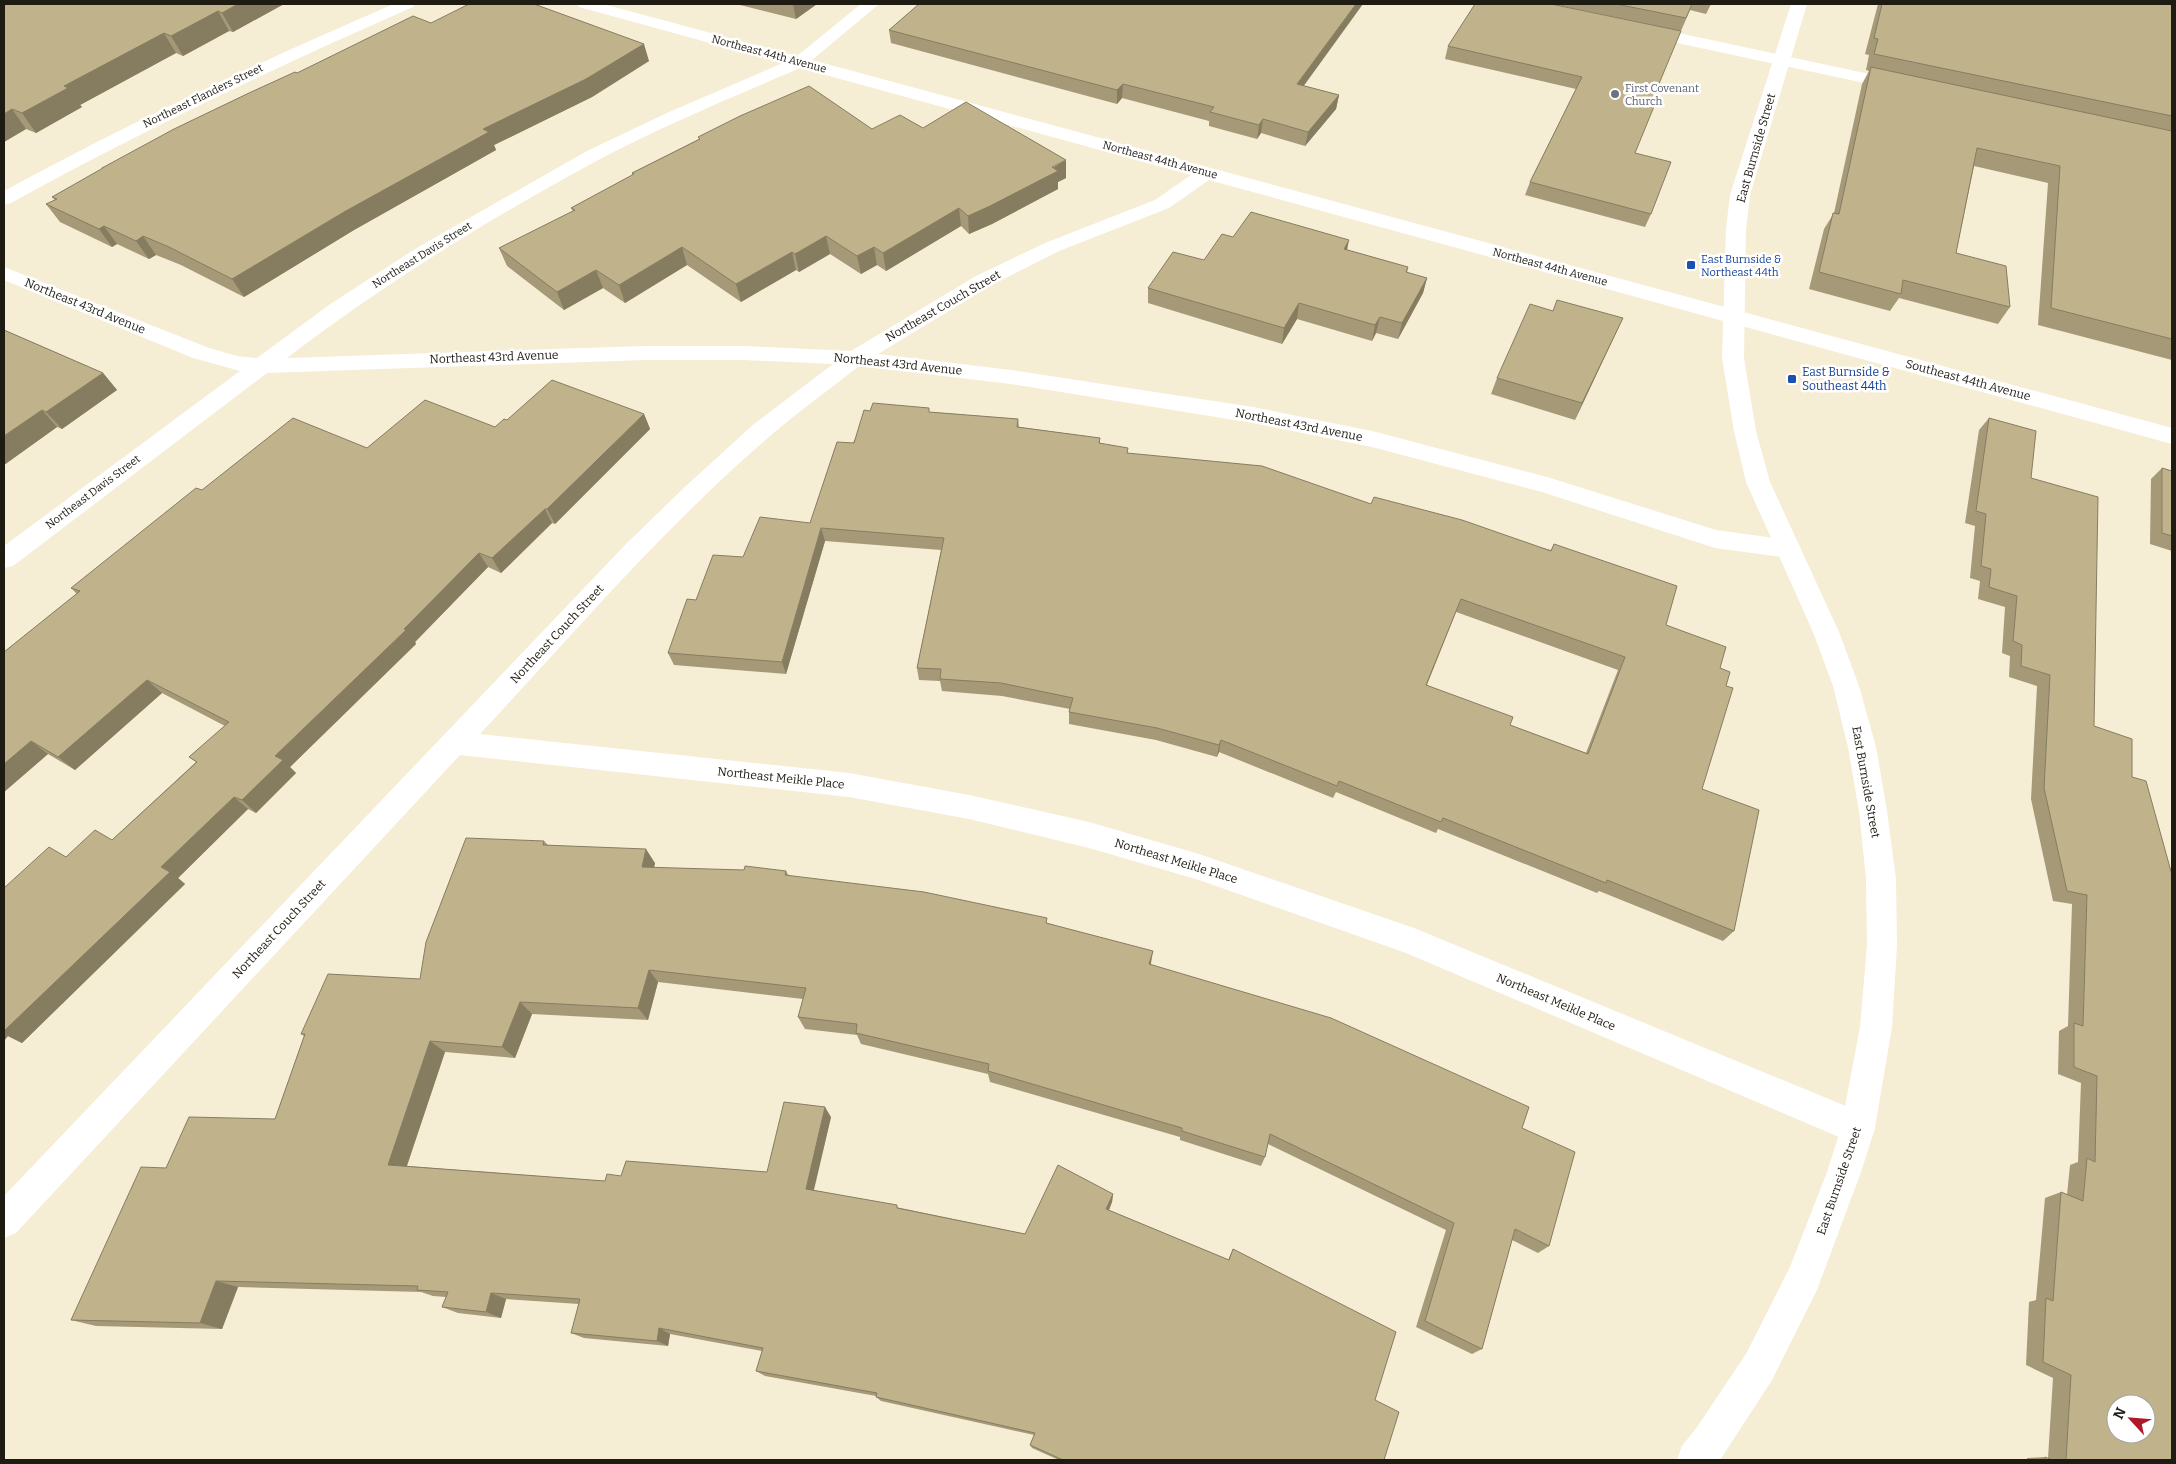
<svg xmlns="http://www.w3.org/2000/svg" width="2176" height="1464" font-family="Bitter,serif">
  <style>
    .lines { fill: none; stroke-linecap: round; stroke-linejoin: round }
    .street { fill: #fff; fill-rule: evenodd }
    .secondary { fill: #fff; fill-rule: evenodd }
    .wall { fill: #a59978; fill-rule: evenodd }
    .shaded-wall { fill: #867d61 }
    .building { fill: #c0b28b; stroke: #867d61; fill-rule: evenodd }
    .worship-dot { fill: #6b7280; stroke: #fff; stroke-width: 2 }
    .transit-dot { fill: #1a4fb4; stroke: #fff; stroke-width: 2 }
    .labels { text-anchor: middle; dominant-baseline: central; stroke-width: 5; stroke-linejoin: round; paint-order: stroke }
    .far-street-label { font-size: 11px; fill: #1e1b12; stroke: #fff }
    .far-worship-label { font-size: 11px; fill: #5b616d; stroke: #fff; text-anchor: start }
    .far-transit-label { font-size: 11px; fill: #164399; stroke: #fff; text-anchor: start }
    .street-label { font-size: 12px; fill: #1e1b12; stroke: #fff }
    .transit-label { font-size: 12px; fill: #164399; stroke: #fff; text-anchor: start }
  </style>
  <rect width="100%" height="100%" fill="#f6edd5"/>
  <g class="lines">
    <g class="street">
      <path d="M 394,4 L 415,4 L 413,7 C 276,67 142,131 11,203 L 4,205 L 4,191 C 131,122 261,61 394,4 Z"/>
      <path d="M 577,4 L 603,4 L 797,56 L 861,4 L 879,4 L 812,60 L 2172,428 L 2172,444 L 1209,180 L 1169,208 L 1059,251 L 990,286 L 878,354 L 1011,370 L 1253,407 L 1372,431 L 1547,477 L 1716,530 L 1789,540 L 1798,543 L 1801,549 L 1798,555 L 1789,558 L 1715,548 L 1542,492 L 1372,447 L 1253,423 L 1011,384 L 859,366 C 830,389 799,411 770,436 C 665,526 574,633 480,734 L 849,773 L 969,795 L 1089,822 L 1199,854 L 1414,928 L 1870,1116 L 1875,1128 L 1870,1140 L 1858,1145 L 1406,953 L 1199,880 L 1089,848 L 969,819 L 849,797 L 460,755 L 16,1233 L 4,1238 L 4,1196 L 627,543 L 687,485 L 754,424 L 833,364 L 744,360 L 644,360 L 267,373 L 13,566 L 4,568 L 4,546 L 240,371 L 193,358 L 4,280 L 4,267 L 209,348 L 237,356 L 257,358 L 329,305 L 415,249 L 587,151 L 669,112 L 783,63 L 579,7 ZM 800,68 L 1191,175 L 1155,200 L 1045,243 L 976,276 L 851,351 L 744,346 L 644,346 L 287,358 C 385,283 491,218 600,159 C 665,125 733,97 800,68 Z"/>
      <path d="M 1641,25 L 1902,81 L 1908,82 L 1911,86 L 1908,90 L 1902,91 L 1635,34 L 1633,30 L 1635,26 Z"/>
    </g>
    <path class="secondary" d="M 1791,4 L 1807,4 L 1750,195 L 1746,229 L 1744,358 L 1756,431 L 1770,482 L 1839,632 L 1859,686 L 1876,747 L 1887,811 L 1896,879 L 1897,945 L 1892,1027 L 1875,1128 L 1861,1172 L 1817,1290 L 1772,1380 L 1720,1460 L 1677,1460 L 1682,1446 L 1697,1427 L 1746,1354 L 1790,1267 L 1827,1172 L 1841,1128 L 1860,1027 L 1867,945 L 1866,879 L 1859,811 L 1848,747 L 1833,686 L 1813,632 L 1746,482 L 1734,431 L 1722,358 L 1726,229 L 1730,195 Z"/>
  </g>
  <g class="wall">
    <path d="M 4,4 L 284,4 L 233,32 L 229,31 L 183,56 L 176,53 L 80,105 L 82,107 L 36,133 L 26,129 L 4,142 Z"/>
    <path d="M 736,4 L 817,4 L 796,19 Z"/>
    <path d="M 1552,4 L 1711,4 L 1706,14 L 1690,10 L 1681,31 Z"/>
    <path d="M 1878,4 L 2172,4 L 2172,360 L 2038,325 L 2048,183 L 1974,166 L 1956,253 L 2010,307 L 1998,324 L 1899,298 L 1890,311 L 1809,289 L 1824,229 L 1834,213 L 1862,84 L 1869,71 L 1866,70 L 1869,55 L 1865,54 Z"/>
    <path d="M 431,23 L 649,61 L 592,97 L 494,145 L 496,150 L 354,230 L 244,297 L 181,265 L 156,255 L 149,259 L 117,244 L 112,247 L 60,222 L 46,204 L 55,200 L 52,197 L 102,169 L 102,168 L 297,73 Z"/>
    <path d="M 889,30 L 1304,86 L 1339,95 L 1336,109 L 1305,146 L 1261,133 L 1257,139 L 1209,126 L 1209,121 L 1122,98 L 1117,104 L 891,43 Z"/>
    <path d="M 1448,46 L 1658,86 L 1635,153 L 1651,214 L 1645,227 L 1525,195 L 1530,182 L 1576,89 L 1445,59 Z"/>
    <path d="M 923,128 L 1066,178 L 1058,182 L 1058,189 L 992,224 L 969,234 L 961,226 L 886,271 L 877,265 L 861,274 L 830,254 L 799,272 L 796,270 L 741,302 L 687,265 L 625,303 L 603,288 L 564,310 L 507,266 L 499,248 L 573,211 L 571,208 L 633,175 L 632,173 L 699,139 L 698,137 Z"/>
    <path d="M 1233,237 L 1348,250 L 1408,267 L 1407,273 L 1427,278 L 1423,293 L 1398,339 L 1376,333 L 1372,341 L 1297,319 L 1282,344 L 1148,303 L 1148,288 L 1204,260 Z"/>
    <path d="M 1553,311 L 1623,318 L 1575,420 L 1491,394 L 1497,378 Z"/>
    <path d="M 4,330 L 103,373 L 117,390 L 62,429 L 57,427 L 4,465 Z"/>
    <path d="M 870,411 L 930,412 L 1018,419 L 1019,427 L 1100,438 L 1100,443 L 1128,453 L 1371,504 L 1551,550 L 1554,544 L 1666,625 L 1720,668 L 1726,686 L 1702,789 L 1734,931 L 1723,941 L 1599,891 L 1597,893 L 1438,829 L 1436,833 L 1336,792 L 1333,798 L 1219,752 L 1217,757 L 1156,740 L 1069,724 L 1069,712 L 1070,709 L 1002,696 L 942,691 L 940,681 L 919,680 L 917,668 L 941,550 L 825,541 L 786,674 L 674,665 L 668,653 L 696,600 L 743,557 L 810,523 ZM 1456,612 L 1618,670 L 1586,753 L 1510,725 L 1427,685 Z"/>
    <path d="M 644,414 L 650,429 L 555,524 L 552,523 L 501,573 L 488,567 L 415,642 L 416,644 L 290,767 L 296,773 L 256,813 L 248,809 L 178,878 L 185,884 L 22,1043 L 8,1036 L 66,857 L 112,840 L 196,762 L 189,757 L 225,726 L 162,693 L 75,770 L 48,754 L 4,792 L 4,652 L 77,594 L 71,588 L 202,490 L 367,448 L 495,427 L 507,420 Z"/>
    <path d="M 1989,418 L 2031,478 L 2094,726 L 2132,777 L 2172,1460 L 2027,1460 L 2027,1458 L 2045,1457 L 2048,1458 L 2053,1378 L 2026,1365 L 2029,1302 L 2036,1300 L 2045,1198 L 2061,1192 L 2067,1195 L 2070,1165 L 2078,1162 L 2081,1083 L 2058,1074 L 2059,1031 L 2068,1026 L 2072,904 L 2053,901 L 2031,799 L 2037,686 L 2009,677 L 2010,656 L 2002,653 L 2005,607 L 1978,599 L 1980,581 L 1970,578 L 1975,526 L 1965,523 L 1979,430 Z"/>
    <path d="M 2162,468 L 2172,471 L 2172,551 L 2150,544 L 2151,479 Z"/>
    <path d="M 544,841 L 548,845 L 655,863 L 654,868 L 786,871 L 789,876 L 1048,923 L 1151,963 L 1151,965 L 1522,1128 L 1549,1246 L 1538,1253 L 1512,1240 L 1482,1349 L 1472,1354 L 1416,1327 L 1446,1230 L 1268,1144 L 1265,1157 L 1261,1166 L 1180,1140 L 1180,1137 L 990,1082 L 988,1074 L 861,1044 L 857,1035 L 805,1029 L 798,1017 L 803,999 L 658,982 L 648,1020 L 532,1014 L 515,1058 L 445,1052 L 407,1166 L 605,1181 L 621,1176 L 767,1172 L 831,1117 L 814,1190 L 1025,1234 L 1113,1194 L 1112,1202 L 1109,1210 L 1228,1260 L 1233,1249 L 1375,1400 L 1384,1460 L 1059,1460 L 1032,1448 L 1030,1445 L 1034,1435 L 881,1401 L 876,1397 L 876,1396 L 765,1376 L 756,1371 L 762,1351 L 670,1334 L 668,1346 L 584,1338 L 571,1333 L 579,1304 L 506,1299 L 501,1318 L 458,1313 L 442,1307 L 446,1297 L 433,1296 L 421,1292 L 238,1287 L 222,1329 L 96,1326 L 71,1320 L 166,1168 L 275,1119 L 304,1036 L 301,1034 L 420,979 Z"/>
  </g>
  <g class="shaded-wall">
    <path d="M 238,4 L 284,4 L 233,32 L 222,13 Z"/>
    <path d="M 793,4 L 817,4 L 796,19 Z"/>
    <path d="M 1356,4 L 1363,4 L 1295,98 L 1297,84 Z"/>
    <path d="M 218,11 L 229,31 L 183,56 L 171,36 Z"/>
    <path d="M 164,33 L 176,53 L 80,105 L 82,107 L 36,133 L 22,113 L 64,86 Z"/>
    <path d="M 644,44 L 649,61 L 592,97 L 494,145 L 496,150 L 354,230 L 244,297 L 232,279 L 483,129 Z"/>
    <path d="M 1123,84 L 1122,98 L 1117,104 L 1117,90 Z"/>
    <path d="M 1339,95 L 1336,109 L 1305,146 L 1308,132 Z"/>
    <path d="M 12,109 L 26,129 L 4,142 L 4,114 Z"/>
    <path d="M 1263,119 L 1261,133 L 1257,139 L 1259,125 Z"/>
    <path d="M 1066,160 L 1066,178 L 1058,182 L 1058,189 L 992,224 L 969,234 L 968,216 Z"/>
    <path d="M 959,208 L 961,226 L 886,271 L 883,253 Z"/>
    <path d="M 104,226 L 117,244 L 112,247 L 99,229 Z"/>
    <path d="M 143,236 L 156,255 L 149,259 L 136,241 Z"/>
    <path d="M 826,236 L 830,254 L 799,272 L 795,254 Z"/>
    <path d="M 1349,240 L 1346,256 L 1344,249 Z"/>
    <path d="M 682,247 L 687,265 L 625,303 L 619,285 Z"/>
    <path d="M 874,247 L 877,265 L 861,274 L 857,256 Z"/>
    <path d="M 792,252 L 796,270 L 741,302 L 736,284 Z"/>
    <path d="M 596,270 L 603,288 L 564,310 L 557,292 Z"/>
    <path d="M 1427,278 L 1423,293 L 1398,339 L 1402,323 Z"/>
    <path d="M 1299,303 L 1297,319 L 1282,344 L 1284,328 Z"/>
    <path d="M 1380,317 L 1376,333 L 1372,341 L 1375,325 Z"/>
    <path d="M 1623,318 L 1575,420 L 1582,403 Z"/>
    <path d="M 103,373 L 117,390 L 62,429 L 46,412 Z"/>
    <path d="M 42,410 L 57,427 L 4,465 L 4,436 Z"/>
    <path d="M 644,414 L 650,429 L 555,524 L 547,509 Z"/>
    <path d="M 545,509 L 552,523 L 501,573 L 492,558 Z"/>
    <path d="M 821,528 L 825,541 L 786,674 L 782,662 Z"/>
    <path d="M 479,553 L 488,567 L 415,642 L 416,644 L 290,767 L 296,773 L 256,813 L 242,800 L 275,756 L 404,629 Z"/>
    <path d="M 147,680 L 162,693 L 75,770 L 58,757 Z"/>
    <path d="M 1221,740 L 1219,752 L 1217,757 L 1219,745 Z"/>
    <path d="M 31,741 L 48,754 L 4,792 L 4,764 Z"/>
    <path d="M 234,797 L 248,809 L 178,878 L 185,884 L 22,1043 L 8,1036 L 4,1041 L 4,1031 L 161,867 Z"/>
    <path d="M 646,849 L 655,863 L 651,881 L 642,867 Z"/>
    <path d="M 1153,951 L 1151,963 L 1147,977 L 1149,964 Z"/>
    <path d="M 649,970 L 658,982 L 648,1020 L 638,1008 Z"/>
    <path d="M 520,1002 L 532,1014 L 515,1058 L 502,1047 Z"/>
    <path d="M 430,1041 L 445,1052 L 404,1174 L 388,1165 Z"/>
    <path d="M 825,1107 L 831,1117 L 812,1197 L 806,1189 Z"/>
    <path d="M 1113,1194 L 1112,1202 L 1106,1217 L 1106,1209 Z"/>
    <path d="M 216,1281 L 238,1287 L 222,1329 L 200,1323 Z"/>
    <path d="M 491,1293 L 506,1299 L 501,1318 L 486,1312 Z"/>
    <path d="M 659,1328 L 670,1334 L 668,1346 L 657,1341 Z"/>
  </g>
  <g class="building">
    <path d="M 4,4 L 238,4 L 222,13 L 218,11 L 171,36 L 164,33 L 64,86 L 68,88 L 22,113 L 12,109 L 4,114 Z"/>
    <path d="M 469,4 L 534,4 L 644,44 L 586,79 L 483,129 L 489,132 L 344,212 L 232,279 L 169,247 L 143,236 L 136,241 L 104,226 L 99,229 L 46,204 L 57,199 L 52,197 L 103,168 L 102,168 L 174,129 L 249,93 L 295,72 L 297,73 L 413,16 L 431,23 Z"/>
    <path d="M 919,4 L 1356,4 L 1297,84 L 1339,95 L 1308,132 L 1263,119 L 1259,125 L 1210,112 L 1214,107 L 1123,84 L 1117,90 L 889,30 Z"/>
    <path d="M 1475,4 L 1551,4 L 1681,31 L 1658,86 L 1662,87 L 1635,153 L 1671,162 L 1651,214 L 1530,182 L 1582,77 L 1448,46 Z"/>
    <path d="M 1616,4 L 1692,4 L 1686,18 Z"/>
    <path d="M 1882,4 L 2172,4 L 2172,116 L 1874,54 L 1878,39 L 1874,38 Z"/>
    <path d="M 1871,67 L 2172,131 L 2172,339 L 2051,308 L 2060,166 L 1977,148 L 1956,253 L 2006,266 L 2010,307 L 1903,280 L 1901,294 L 1819,272 L 1833,213 L 1839,214 Z"/>
    <path d="M 809,86 L 872,129 L 900,115 L 923,128 L 966,102 L 1066,160 L 1052,167 L 1058,171 L 990,206 L 968,216 L 959,208 L 883,253 L 874,247 L 857,256 L 826,236 L 795,254 L 792,252 L 736,284 L 682,247 L 619,285 L 596,270 L 557,292 L 499,248 L 575,210 L 571,208 L 634,174 L 632,173 L 700,139 L 698,137 L 740,116 Z"/>
    <path d="M 1251,212 L 1349,240 L 1344,249 L 1408,267 L 1406,272 L 1427,278 L 1402,323 L 1380,317 L 1375,325 L 1299,303 L 1284,328 L 1148,288 L 1173,252 L 1204,260 L 1222,234 L 1233,237 Z"/>
    <path d="M 1557,300 L 1623,318 L 1582,403 L 1497,378 L 1530,304 L 1553,311 Z"/>
    <path d="M 4,330 L 103,373 L 46,412 L 42,410 L 4,436 Z"/>
    <path d="M 552,380 L 644,414 L 547,509 L 545,509 L 492,558 L 479,553 L 404,629 L 406,630 L 275,756 L 283,760 L 242,800 L 234,797 L 161,867 L 170,872 L 4,1031 L 4,888 L 49,847 L 66,857 L 95,830 L 112,840 L 197,762 L 189,757 L 229,722 L 147,680 L 58,757 L 31,741 L 4,764 L 4,652 L 80,591 L 71,588 L 196,488 L 202,490 L 293,418 L 367,448 L 425,400 L 495,427 L 504,419 L 507,420 Z"/>
    <path d="M 873,403 L 929,408 L 929,412 L 1018,419 L 1017,427 L 1100,438 L 1099,443 L 1128,448 L 1127,453 L 1262,466 L 1371,504 L 1374,497 L 1462,520 L 1551,551 L 1554,544 L 1677,586 L 1666,625 L 1726,647 L 1720,668 L 1730,672 L 1726,686 L 1733,688 L 1702,789 L 1759,810 L 1734,931 L 1607,880 L 1606,883 L 1443,818 L 1441,822 L 1339,781 L 1337,786 L 1221,740 L 1219,745 L 1157,728 L 1069,712 L 1073,698 L 1001,683 L 940,679 L 941,669 L 917,668 L 944,538 L 821,528 L 782,662 L 668,653 L 687,599 L 696,600 L 713,555 L 743,557 L 760,517 L 810,523 L 837,442 L 854,443 L 864,410 L 870,411 ZM 1461,599 L 1625,657 L 1588,754 L 1510,725 L 1513,717 L 1426,685 Z"/>
    <path d="M 1989,418 L 2036,431 L 2031,478 L 2098,497 L 2094,726 L 2132,739 L 2132,777 L 2146,781 L 2172,875 L 2172,1460 L 2066,1460 L 2071,1375 L 2043,1362 L 2046,1298 L 2053,1301 L 2061,1192 L 2083,1201 L 2087,1158 L 2095,1162 L 2097,1076 L 2074,1067 L 2074,1023 L 2083,1026 L 2087,895 L 2067,891 L 2044,788 L 2050,675 L 2021,666 L 2022,645 L 2013,641 L 2017,596 L 1989,587 L 1991,569 L 1981,566 L 1986,514 L 1976,511 ZM 2116,1404 L 2146,1404 L 2146,1434 L 2116,1434 Z"/>
    <path d="M 2162,468 L 2172,471 L 2172,536 L 2162,533 Z"/>
    <path d="M 466,838 L 544,841 L 543,845 L 646,849 L 642,867 L 744,870 L 745,866 L 786,871 L 785,875 L 924,892 L 1047,918 L 1046,923 L 1153,951 L 1149,964 L 1331,1018 L 1529,1107 L 1522,1128 L 1575,1152 L 1549,1246 L 1515,1229 L 1482,1349 L 1425,1321 L 1454,1223 L 1270,1134 L 1265,1157 L 1182,1131 L 1182,1128 L 988,1071 L 989,1064 L 856,1033 L 857,1024 L 798,1017 L 806,988 L 649,970 L 638,1008 L 520,1002 L 502,1047 L 430,1041 L 388,1165 L 605,1181 L 607,1174 L 621,1176 L 626,1161 L 767,1172 L 784,1102 L 825,1107 L 806,1189 L 897,1205 L 897,1208 L 1025,1234 L 1058,1165 L 1113,1194 L 1106,1209 L 1229,1260 L 1233,1249 L 1396,1332 L 1375,1400 L 1399,1412 L 1384,1460 L 1063,1460 L 1030,1445 L 1035,1433 L 876,1397 L 877,1393 L 756,1371 L 763,1348 L 659,1328 L 657,1341 L 571,1333 L 580,1299 L 491,1293 L 486,1312 L 442,1307 L 448,1292 L 417,1290 L 418,1286 L 216,1281 L 200,1323 L 71,1320 L 141,1167 L 166,1168 L 189,1117 L 275,1119 L 305,1034 L 301,1034 L 328,974 L 420,979 L 426,942 Z"/>
    <path d="M 2045,1457 L 2052,1460 L 2045,1460 Z"/>
  </g>
  <circle class="worship-dot" cx="1615" cy="94" r="5"/>
  <g class="transit-dot">
    <rect x="1686" y="260" width="10" height="10" rx="2.5"/>
    <rect x="1787" y="374" width="10" height="10" rx="2.5"/>
  </g>
  <g class="labels">
    <g class="far-street-label">
      <text transform="translate(769 54) rotate(15)">Northeast 44th Avenue</text>
      <text transform="translate(203 96) rotate(-26)">Northeast Flanders Street</text>
      <text transform="translate(1160 160) rotate(15)">Northeast 44th Avenue</text>
      <text transform="translate(422 255) rotate(-32)">Northeast Davis Street</text>
      <text transform="translate(1550 267) rotate(15)">Northeast 44th Avenue</text>
      <text transform="translate(93 492) rotate(-37)">Northeast Davis Street</text>
    </g>
    <g class="far-worship-label">
      <text x="1625" y="88">First Covenant<tspan x="1625" dy="13">Church</tspan></text>
    </g>
    <g class="far-transit-label">
      <text x="1701" y="259">East Burnside &amp;<tspan x="1701" dy="13">Northeast 44th</tspan></text>
    </g>
    <g class="street-label">
      <text transform="translate(1756 148) rotate(-74)">East Burnside Street</text>
      <text transform="translate(85 306) rotate(22)">Northeast 43rd Avenue</text>
      <text transform="translate(943 306) rotate(-30)">Northeast Couch Street</text>
      <text transform="translate(494 357) rotate(-2)">Northeast 43rd Avenue</text>
      <text transform="translate(898 364) rotate(6)">Northeast 43rd Avenue</text>
      <text transform="translate(1968 380) rotate(15)">Southeast 44th Avenue</text>
      <text transform="translate(1299 425) rotate(11)">Northeast 43rd Avenue</text>
      <text transform="translate(557 634) rotate(-47)">Northeast Couch Street</text>
      <text transform="translate(781 778) rotate(6)">Northeast Meikle Place</text>
      <text transform="translate(1866 782) rotate(80)">East Burnside Street</text>
      <text transform="translate(1176 861) rotate(17)">Northeast Meikle Place</text>
      <text transform="translate(279 929) rotate(-47)">Northeast Couch Street</text>
      <text transform="translate(1556 1002) rotate(23)">Northeast Meikle Place</text>
      <text transform="translate(1839 1181) rotate(-71)">East Burnside Street</text>
    </g>
    <g class="transit-label">
      <text x="1802" y="372">East Burnside &amp;<tspan x="1802" dy="14">Southeast 44th</tspan></text>
    </g>
  </g>
  <rect width="2176" height="1464" fill="none" stroke="#1e1b12" stroke-width="10"/>
  <g transform="translate(2131 1419) rotate(296)"><circle r="24" fill="#ffffff" stroke="#a5a4a0"/>
  <path d="M0-4L9 19L0 12L-9 19Z" fill="#ad1929"/>
  <text y="-8" font-size="14" font-weight="bold" text-anchor="middle" fill="#1e1b12">N</text>
  </g>
</svg>
